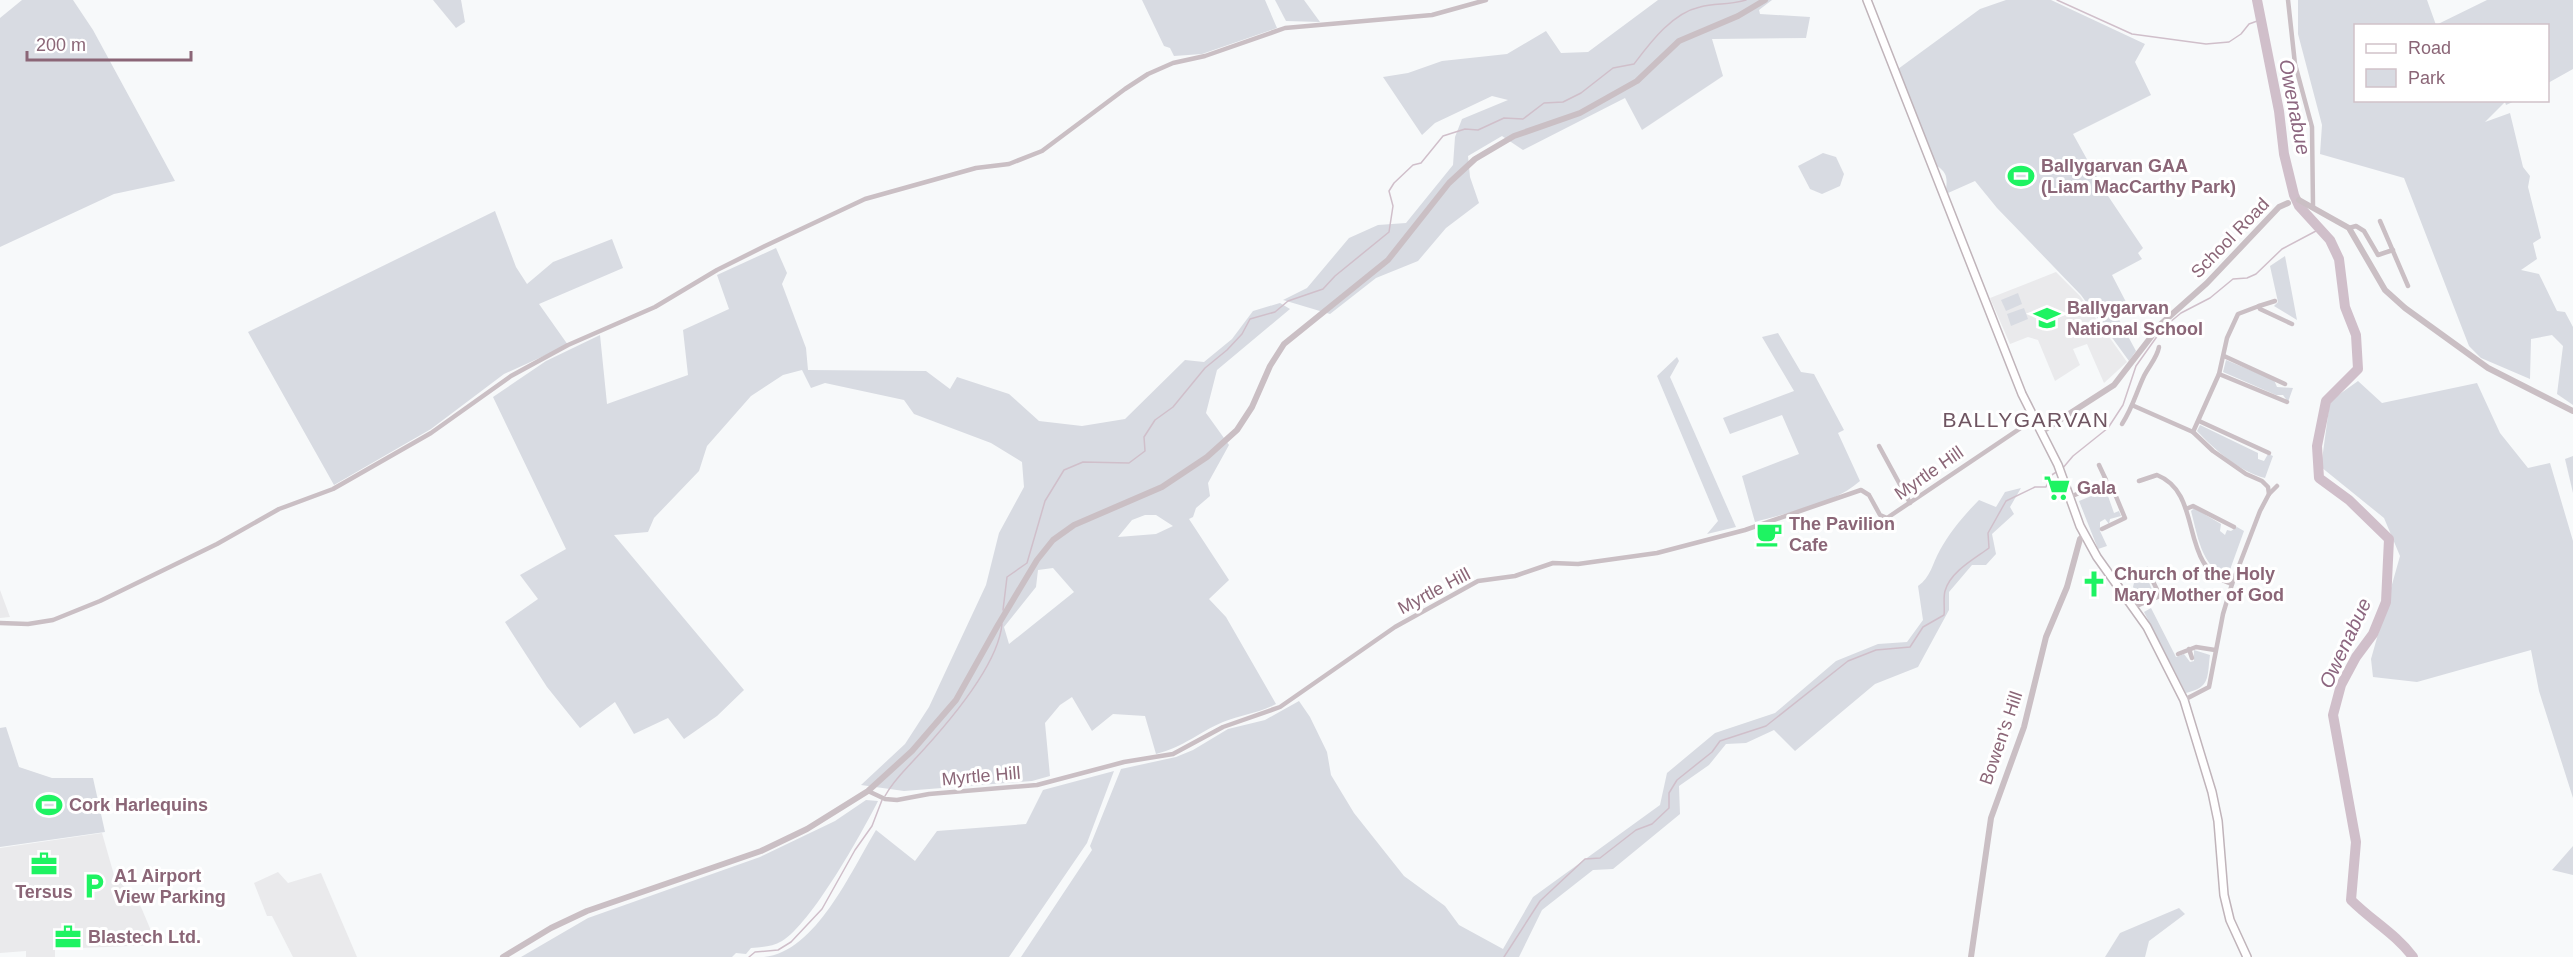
<svg xmlns="http://www.w3.org/2000/svg" width="2573" height="957" font-family="Helvetica,sans-serif">
  <style>
    .built { fill: #eaeaec }
    .green { fill: #d8dbe2; fill-rule: evenodd }
    .lines { fill: none; stroke-linecap: round; stroke-linejoin: round }
    .stream { stroke: #d0bfca; stroke-width: 1.5 }
    .river { stroke: #d0bfca; stroke-width: 10 }
    .secondary-casing { stroke: #c0b4ba; stroke-width: 10 }
    .minor { stroke: #cabfc4; stroke-width: 4.5 }
    .tertiary { stroke: #cabfc4; stroke-width: 6 }
    .secondary { stroke: #fff; stroke-width: 7 }
    .labels { text-anchor: middle; dominant-baseline: central; stroke-width: 6; stroke-linejoin: round; paint-order: stroke }
    .poi-label { font-size: 18px; font-weight: bold; fill: #8b6677; stroke: #fff; text-anchor: start }
    .street-label { font-size: 18px; fill: #8b6677; stroke: #fff }
    .water-label { font-size: 20px; font-style: italic; fill: #8d6780; stroke: #fff }
    .quarter-label { font-size: 21px; letter-spacing: 1.5px; fill: #6f5561; stroke: #fff }
  </style>
  <rect width="100%" height="100%" fill="#f7f9fa"/>
  <g class="built">
    <path d="M 2056,272 L 2080,296 L 2127,362 L 2104,383 L 2087,344 L 2073,349 L 2080,365 L 2055,381 L 2038,340 L 2028,337 L 2010,344 L 1990,298 Z"/>
    <path d="M 0,590 L 10,617 L 0,618 Z"/>
    <path d="M 102,833 L 114,875 L 141,907 L 157,945 L 55,949 L 55,957 L 26,957 L 26,951 L 0,953 L 0,848 Z"/>
    <path d="M 278,872 L 288,883 L 321,873 L 357,957 L 293,957 L 272,916 L 267,916 L 254,883 Z"/>
  </g>
  <g class="green">
    <path d="M 22,0 L 73,0 L 93,30 L 175,181 L 114,194 L 0,247 L 0,18 Z"/>
    <path d="M 433,0 L 461,0 L 465,22 L 456,28 Z"/>
    <path d="M 1142,0 L 1265,0 L 1277,28 L 1202,54 L 1174,56 L 1170,48 L 1164,46 Z"/>
    <path d="M 1275,0 L 1304,0 L 1320,22 L 1286,21 Z"/>
    <path d="M 1658,0 L 1772,0 L 1759,10 L 1760,14 L 1810,17 L 1806,38 L 1712,39 L 1723,76 L 1642,130 L 1625,98 L 1523,150 L 1502,136 L 1468,156 L 1470,177 L 1479,203 L 1446,228 L 1418,261 L 1376,278 L 1330,314 L 1283,300 L 1307,288 L 1349,238 L 1378,225 L 1406,223 L 1453,165 L 1455,137 L 1462,119 L 1508,100 L 1492,96 L 1435,123 L 1422,135 L 1383,77 L 1408,73 L 1442,61 L 1507,54 L 1546,31 L 1561,53 L 1588,52 Z"/>
    <path d="M 2006,0 L 2051,0 L 2145,44 L 2135,62 L 2151,95 L 2073,134 L 2104,190 L 2143,248 L 2138,253 L 2142,259 L 2112,275 L 2126,302 L 2117,316 L 2136,351 L 2129,361 L 2081,295 L 1997,208 L 1975,181 L 1948,193 L 1946,191 C 1947,179 1948,173 1937,166 L 1898,69 L 1980,9 Z"/>
    <path d="M 2298,0 L 2427,0 L 2436,25 L 2487,0 L 2573,0 L 2573,69 L 2548,83 L 2548,26 L 2356,26 L 2356,100 L 2515,101 L 2506,105 L 2505,102 L 2485,122 L 2510,113 L 2523,167 L 2530,176 L 2528,187 L 2541,238 L 2533,243 L 2537,259 L 2521,270 L 2539,274 L 2557,311 L 2565,312 L 2573,327 L 2573,405 L 2557,394 L 2563,346 L 2552,335 L 2531,339 L 2530,379 L 2481,358 L 2469,346 L 2404,178 L 2320,154 L 2322,125 L 2298,34 Z"/>
    <path d="M 1823,153 L 1836,157 L 1844,174 L 1840,186 L 1822,194 L 1810,189 L 1798,166 Z"/>
    <path d="M 495,211 L 516,267 L 527,284 L 553,262 L 612,239 L 623,268 L 539,304 L 568,345 L 504,374 L 431,429 L 334,485 L 248,332 Z"/>
    <path d="M 776,248 L 787,273 L 782,284 L 806,348 L 808,370 L 926,371 L 950,389 L 957,377 L 1009,394 L 1039,421 L 1082,426 L 1125,419 L 1185,360 L 1204,362 L 1232,339 L 1253,311 L 1280,303 L 1290,309 L 1217,370 L 1206,413 L 1229,445 L 1208,483 L 1210,496 L 1196,508 L 1193,517 L 1189,519 L 1229,580 L 1209,599 L 1226,617 L 1276,704 C 1259,713 1241,715 1223,722 C 1199,732 1184,747 1156,754 L 1145,716 L 1113,714 L 1092,731 L 1072,697 L 1060,705 L 1045,723 L 1050,776 L 1032,781 L 904,791 L 861,785 L 905,744 L 929,707 L 986,585 L 999,533 L 1024,487 L 1022,462 L 991,443 L 914,414 L 904,400 L 825,383 L 811,388 L 802,370 L 783,375 L 751,396 L 707,446 L 699,471 L 654,518 L 648,532 L 614,535 L 744,690 L 717,716 L 684,739 L 668,718 L 634,734 L 615,702 L 580,728 L 547,687 L 505,622 L 538,599 L 520,575 L 566,549 L 493,397 L 546,361 L 600,335 L 607,404 L 688,375 L 683,330 L 729,309 L 717,275 ZM 1145,515 L 1156,515 L 1173,526 L 1156,534 L 1118,537 L 1132,520 ZM 1053,568 L 1074,592 L 1009,644 L 1004,627 L 1036,587 L 1038,570 Z"/>
    <path d="M 2285,256 L 2297,320 L 2274,306 L 2278,302 L 2270,266 Z"/>
    <path d="M 2018,293 L 2022,304 L 2006,311 L 2001,300 Z"/>
    <path d="M 2024,308 L 2028,319 L 2011,326 L 2007,314 Z"/>
    <path d="M 1778,333 L 1801,372 L 1814,374 L 1844,430 L 1838,433 L 1860,481 C 1833,505 1788,512 1755,522 L 1742,476 L 1799,454 L 1782,415 L 1730,434 L 1723,418 L 1794,391 L 1762,337 Z"/>
    <path d="M 1677,357 L 1679,361 L 1670,377 L 1736,527 L 1707,534 L 1718,521 L 1657,376 Z"/>
    <path d="M 2226,360 L 2274,380 L 2277,387 L 2293,388 L 2288,402 L 2283,395 L 2276,395 L 2223,372 Z"/>
    <path d="M 2358,381 L 2382,403 L 2477,383 L 2500,433 L 2528,468 L 2550,463 L 2573,541 L 2573,798 L 2539,691 L 2531,650 L 2417,682 L 2373,677 L 2371,659 L 2400,556 L 2384,518 L 2321,467 L 2330,401 Z"/>
    <path d="M 2200,425 L 2258,453 L 2258,459 L 2264,461 L 2268,454 L 2273,456 L 2265,478 C 2240,472 2215,450 2197,431 Z"/>
    <path d="M 2573,456 L 2573,493 L 2565,459 Z"/>
    <path d="M 2103,487 L 2112,494 L 2108,496 L 2114,513 L 2119,511 L 2121,516 L 2110,519 L 2109,524 L 2105,519 L 2100,522 L 2100,531 L 2107,546 L 2098,549 L 2079,501 L 2101,492 L 2099,488 Z"/>
    <path d="M 2021,488 L 2010,507 L 2014,514 L 1992,534 L 1996,554 L 1986,565 L 1972,565 L 1949,592 L 1949,610 L 1918,667 L 1875,684 L 1795,751 L 1774,730 L 1746,743 L 1726,744 L 1709,765 L 1679,786 L 1680,814 L 1613,869 L 1593,870 L 1542,910 L 1519,957 L 1021,957 L 1092,850 L 1090,846 L 1121,769 L 1176,757 L 1193,750 L 1228,729 L 1265,720 L 1299,701 L 1310,717 L 1327,752 L 1331,775 L 1354,813 L 1404,876 L 1445,906 L 1459,925 L 1503,949 L 1533,897 L 1660,805 L 1667,773 L 1715,733 L 1775,713 L 1836,661 L 1878,644 L 1907,642 L 1923,620 L 1918,586 C 1931,577 1932,564 1940,550 C 1950,532 1964,515 1979,500 L 1996,507 L 2005,492 Z"/>
    <path d="M 2194,508 L 2221,524 L 2220,531 L 2225,535 L 2227,530 L 2231,531 L 2237,527 L 2244,531 L 2227,578 C 2201,565 2198,537 2191,511 Z"/>
    <path d="M 2143,574 L 2146,575 L 2153,592 L 2142,599 L 2133,587 L 2135,579 Z"/>
    <path d="M 2151,608 L 2176,657 L 2184,654 L 2190,662 L 2194,661 L 2194,650 L 2210,655 C 2207,677 2211,687 2186,693 L 2144,612 Z"/>
    <path d="M 6,727 L 19,767 L 52,778 L 93,778 L 105,832 L 0,847 L 0,728 Z"/>
    <path d="M 1114,771 L 1087,843 L 1009,957 L 764,957 C 816,952 851,871 876,830 L 915,861 L 937,831 L 1026,824 L 1043,790 Z"/>
    <path d="M 866,800 L 878,801 C 862,833 811,924 782,941 C 772,947 762,947 751,948 L 746,954 L 736,953 L 732,957 L 521,957 L 588,918 L 760,857 L 835,821 Z"/>
    <path d="M 2573,846 L 2573,875 L 2552,870 Z"/>
    <path d="M 2179,908 L 2185,914 L 2149,941 L 2145,957 L 2105,957 L 2120,933 Z"/>
  </g>
  <g class="lines">
    <g class="stream">
      <path d="M 2057,0 L 2132,34 L 2206,44 L 2229,42 L 2241,34 L 2249,24 L 2260,20"/>
      <path d="M 2062,469 L 2073,456 L 2108,428 L 2123,405 L 2136,366 L 2163,328 L 2181,313 L 2210,298 L 2233,279 L 2247,278 L 2256,274 L 2282,249 L 2316,231 L 2317,224"/>
      <path d="M 1003,610 L 1007,577 L 1027,563 L 1045,501 L 1064,470 L 1083,462 L 1129,463 L 1145,451 L 1144,437 L 1155,420 L 1173,407 L 1205,368 L 1227,350 L 1242,334 L 1250,319 L 1275,312 L 1288,301 L 1323,289 L 1335,276 L 1389,232 L 1393,206 L 1389,191 L 1394,183 L 1413,165 L 1421,163 L 1443,136 L 1465,129 L 1478,130 L 1504,118 L 1523,119 L 1544,103 L 1563,102 L 1581,93 L 1613,68 L 1634,64 C 1650,43 1672,13 1700,7 C 1715,3 1730,5 1746,0"/>
      <path d="M 885,796 C 893,781 903,772 914,760 C 944,728 998,667 1002,624"/>
      <path d="M 749,957 L 755,952 L 778,950 L 791,942 L 822,909 L 855,850 L 872,826 L 882,800"/>
      <path d="M 1504,957 L 1540,901 L 1585,859 L 1600,858 L 1636,830 L 1652,824 L 1669,808 L 1669,793 L 1677,780 L 1712,752 L 1720,741 L 1766,726 L 1848,661 L 1876,650 L 1910,647 L 1923,627 L 1944,615 C 1945,608 1943,598 1945,591 C 1950,572 1974,559 1989,548 L 1988,533 L 2006,501 L 2035,487 L 2046,487 L 2050,476 L 2058,471"/>
    </g>
    <path class="river" d="M 2257,0 L 2279,111 L 2284,154 L 2294,195 L 2299,206 L 2330,240 L 2339,259 L 2345,307 L 2356,335 L 2358,369 L 2326,401 L 2317,446 L 2319,478 L 2349,500 L 2389,539 L 2386,602 L 2373,634 L 2356,657 L 2341,685 L 2333,715 L 2356,842 L 2351,900 C 2372,921 2396,934 2413,957"/>
    <g class="secondary-casing">
      <path id="secondary" d="M 1867,0 L 2022,394 L 2058,465 L 2080,526 L 2097,557 L 2147,627 L 2184,700 L 2212,792 L 2218,821 L 2224,895 L 2230,920 L 2247,957"/>
    </g>
    <g class="minor">
      <path d="M 2288,0 L 2295,64 L 2312,127 L 2313,206"/>
      <path d="M 2380,221 L 2408,286"/>
      <path d="M 2349,228 L 2356,226 L 2364,231 L 2378,255 L 2393,250"/>
      <path d="M 2259,306 L 2275,301"/>
      <path d="M 2224,356 L 2285,384"/>
      <path d="M 2219,374 L 2287,402"/>
      <path d="M 2134,406 L 2193,432 L 2213,451 L 2246,474 L 2262,481 L 2268,487 L 2269,494"/>
      <path d="M 2199,421 L 2269,453"/>
      <path d="M 2122,424 C 2133,407 2136,393 2144,376 C 2149,366 2157,358 2159,347"/>
      <path d="M 2193,432 L 2219,374 L 2227,338 L 2238,314 L 2259,306 L 2260,309 L 2292,324"/>
      <path d="M 1879,446 L 1910,503"/>
      <path d="M 2099,465 L 2106,480 L 2106,485 L 2115,494 L 2125,518 L 2102,529"/>
      <path d="M 2139,481 L 2157,475 C 2205,494 2177,568 2232,584"/>
      <path d="M 2070,497 L 2100,484 L 2106,485"/>
      <path d="M 2186,509 L 2193,506 L 2234,527"/>
      <path d="M 2125,579 L 2147,569 L 2160,596 L 2134,607"/>
      <path d="M 0,623 L 28,624 L 53,620 L 100,601 L 217,544 L 279,509 L 333,489 L 431,433 L 511,376 L 568,345 L 655,307 L 717,270 L 765,246 L 865,199 L 976,168 L 1009,164 L 1042,151 L 1125,89 L 1148,74 L 1173,63 L 1205,56 L 1285,28 L 1432,15 L 1486,0"/>
      <path d="M 2189,649 L 2192,658"/>
      <path d="M 2178,654 L 2196,647 L 2215,650"/>
      <path d="M 2184,700 L 2209,687 L 2223,614 L 2232,584 L 2260,511 L 2269,494 L 2277,486"/>
      <path d="M 868,791 L 885,799 L 897,800 L 929,794 L 1037,785 L 1124,762 L 1173,754 L 1223,727 L 1280,707 L 1395,627 L 1478,581 L 1515,576 L 1553,563 L 1578,564 L 1657,553 L 1745,530 L 1861,490 L 1869,495 L 1880,515 L 1887,518 L 2034,419"/>
    </g>
    <g class="tertiary">
      <path d="M 2299,200 L 2349,228 L 2385,290 L 2405,308 L 2488,368 L 2573,411"/>
      <path d="M 2041,432 L 2114,385 L 2161,324 L 2207,283 L 2279,207 L 2288,203"/>
      <path d="M 503,957 L 551,928 L 587,911 L 761,851 L 807,829 L 868,791 L 912,751 L 956,700 L 998,625 L 1037,560 L 1053,540 L 1074,525 L 1162,487 L 1207,457 L 1237,430 L 1252,407 L 1270,366 L 1284,344 L 1388,260 L 1449,183 L 1475,159 L 1514,136 L 1580,113 L 1637,81 L 1679,41 L 1738,16 L 1765,0"/>
      <path d="M 1971,957 L 1991,818 L 2024,727 L 2046,637 L 2067,587 L 2080,539 L 2084,535"/>
    </g>
    <use href="#secondary" class="secondary"/>
  </g>
  <defs>
    <g id="stadium-bare" transform="scale(2.07)"><path d="M0-5a6.5 5 0 1 0 0 10a6.5 5 0 1 0 0-10ZM-3.5-1.8h7v3.6h-7Z" fill="#1ef362" stroke="#fff" stroke-width="2.5" paint-order="stroke"/></g>
    <g id="school-bare" transform="scale(2.07)"><path d="M0-5L7-2L0 1L-7-2ZM-4 1L0 2.5L4 1V4Q0 6-4 4Z" fill="#1ef362" stroke="#fff" stroke-width="2.5" paint-order="stroke"/></g>
    <g id="supermarket-bare" transform="scale(2.07)"><path d="M-6-5.5h2.5l.6 2H6L4.5 2H-2.5L-4.4-4H-6ZM-1.5 3.2a1.3 1.3 0 1 0 .1 0ZM3 3.2a1.3 1.3 0 1 0 .1 0Z" fill="#1ef362" stroke="#fff" stroke-width="2.5" paint-order="stroke"/></g>
    <g id="cafe-bare" transform="scale(2.07)"><path d="M-5.5-4.5H6V0H3Q3 3.5 0 3.5H-2.5Q-5.5 3.5-5.5 0ZM3-3.2v2h1.7v-2ZM-6 4.5H4V6H-6Z" fill="#1ef362" stroke="#fff" stroke-width="2.5" paint-order="stroke"/></g>
    <g id="church-bare" transform="scale(2.07)"><path d="M-1.2-6h2.4v3.5h3.3v2.4h-3.3V6h-2.4V-.1h-3.3v-2.4h3.3Z" fill="#1ef362" stroke="#fff" stroke-width="2.5" paint-order="stroke"/></g>
    <g id="office-bare" transform="scale(2.07)"><path d="M-6-3h4V-5.5h4V-3h4V5H-6ZM-1-4.5V-3h2v-1.5ZM-6 0V1H6V0Z" fill="#1ef362" stroke="#fff" stroke-width="2.5" paint-order="stroke"/></g>
    <g id="parking-bare" transform="scale(2.07)"><path d="M-3.5-5.5H1a3.5 3.5 0 0 1 0 7H-1V5.5H-3.5ZM-1-3.4V-.6H.8a1.4 1.4 0 0 0 0-2.8Z" fill="#1ef362" stroke="#fff" stroke-width="2.5" paint-order="stroke"/></g>
  </defs>
  <g fill-rule="evenodd">
    <use href="#stadium-bare" x="2021" y="176"/>
    <use href="#school-bare" x="2047" y="318"/>
    <use href="#supermarket-bare" x="2057" y="488"/>
    <use href="#cafe-bare" x="1769" y="534"/>
    <use href="#church-bare" x="2094" y="584"/>
    <use href="#stadium-bare" x="49" y="805"/>
    <use href="#office-bare" x="44" y="864"/>
    <use href="#parking-bare" x="94" y="886"/>
    <use href="#office-bare" x="68" y="937"/>
  </g>
  <g class="labels">
    <g class="poi-label">
      <text x="2041" y="166">Ballygarvan GAA<tspan x="2041" dy="21">(Liam MacCarthy Park)</tspan></text>
      <text x="2067" y="308">Ballygarvan<tspan x="2067" dy="21">National School</tspan></text>
      <text x="2077" y="488">Gala</text>
      <text x="1789" y="524">The Pavilion<tspan x="1789" dy="21">Cafe</tspan></text>
      <text x="2114" y="574">Church of the Holy<tspan x="2114" dy="21">Mary Mother of God</tspan></text>
      <text x="69" y="805">Cork Harlequins</text>
      <text x="114" y="876">A1 Airport<tspan x="114" dy="21">View Parking</tspan></text>
      <text x="44" y="892" text-anchor="middle">Tersus</text>
      <text x="88" y="937">Blastech Ltd.</text>
    </g>
    <g class="street-label">
      <text transform="translate(2230 238) rotate(-46)">School Road</text>
      <text transform="translate(1929 473) rotate(-35)">Myrtle Hill</text>
      <text transform="translate(1434 591) rotate(-28)">Myrtle Hill</text>
      <text transform="translate(2001 738) rotate(-71)">Bowen's Hill</text>
      <text transform="translate(981 776) rotate(-5)">Myrtle Hill</text>
    </g>
    <g class="water-label">
      <text transform="translate(2295 107) rotate(79)">Owenabue</text>
      <text transform="translate(2345 643) rotate(-65)">Owenabue</text>
    </g>
    <g class="quarter-label">
      <text x="2026" y="419">BALLYGARVAN</text>
    </g>
  </g>
  <rect x="2354" y="24" width="195" height="78" fill="#ffffff" stroke="#d1c2c9" stroke-width="1.5"/>
  <rect x="2366" y="44" width="30" height="9" fill="#ffffff" stroke="#d1c2c9" stroke-width="1.5"/>
  <text x="2408" y="54" font-size="18" fill="#8b6677">Road</text>
  <rect x="2366" y="69" width="30" height="18" fill="#d8dbe2" stroke="#d1c2c9" stroke-width="1.5"/>
  <text x="2408" y="84" font-size="18" fill="#8b6677">Park</text>
  <path d="M27 51v9h164v-9" fill="none" stroke="#8b6677" stroke-width="3"/>
  <text x="36" y="51" font-size="18" fill="#8b6677" stroke="#ffffff" stroke-width="4.5" paint-order="stroke">200 m</text>
</svg>
